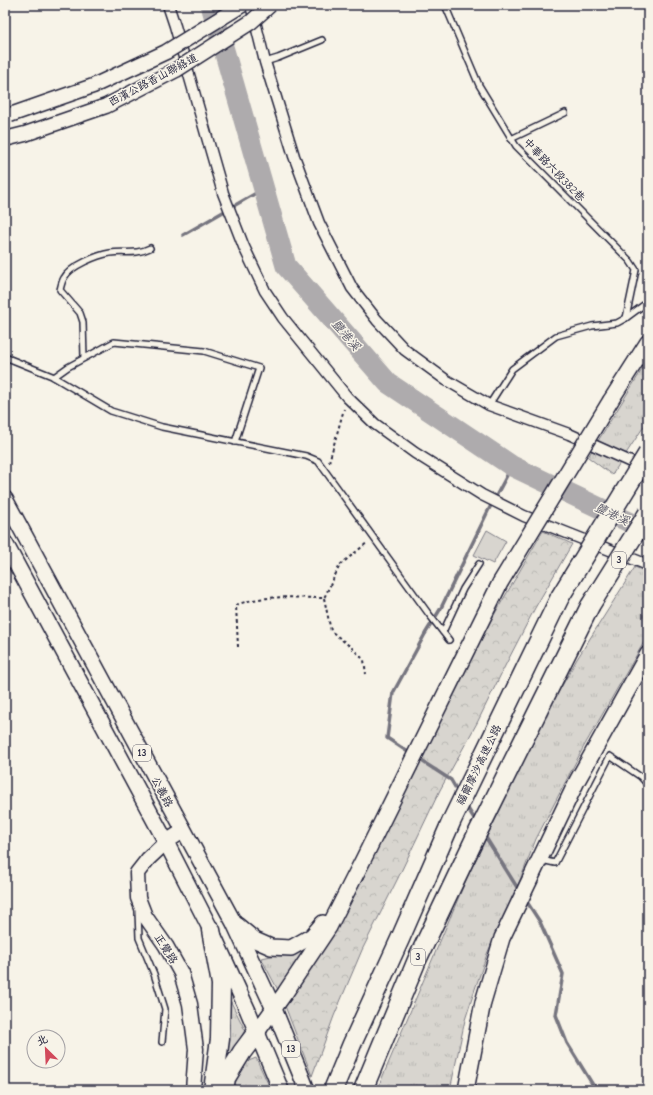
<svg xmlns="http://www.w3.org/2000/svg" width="653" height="1095" font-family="'Comic Neue','LXGW WenKai TC',sans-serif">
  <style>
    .grass { fill: url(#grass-tufts); stroke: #7d7c85 }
    .forest { fill: url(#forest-crowns); stroke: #7d7c85 }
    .park { fill: #d8d5cf; stroke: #7d7c85 }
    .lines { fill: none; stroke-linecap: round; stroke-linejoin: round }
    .stream { stroke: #76747f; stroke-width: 3.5 }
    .river { stroke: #aeabad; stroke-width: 21 }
    .lane-casing { stroke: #22223b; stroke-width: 8 }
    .street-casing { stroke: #22223b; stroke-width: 13 }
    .secondary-casing { stroke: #22223b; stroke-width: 17 }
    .primary-casing { stroke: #22223b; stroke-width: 18 }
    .highway-casing { stroke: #22223b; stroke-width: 21 }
    .path { stroke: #22223b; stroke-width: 2; stroke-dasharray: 3 3; stroke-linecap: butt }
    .lane { stroke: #f7f3e8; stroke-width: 5 }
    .street { stroke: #f7f3e8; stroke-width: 10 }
    .secondary { stroke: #f7f3e8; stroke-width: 14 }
    .primary { stroke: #f7f3e8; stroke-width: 15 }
    .highway { stroke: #f7f3e8; stroke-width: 18 }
    .secondary-bridge-casing { stroke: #22223b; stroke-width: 17; stroke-linecap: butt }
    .primary-bridge-casing { stroke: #22223b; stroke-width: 18; stroke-linecap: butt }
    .highway-bridge-casing { stroke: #22223b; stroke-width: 21; stroke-linecap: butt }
    .secondary-bridge { stroke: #f7f3e8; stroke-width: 14 }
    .primary-bridge { stroke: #f7f3e8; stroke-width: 15 }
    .highway-bridge { stroke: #f7f3e8; stroke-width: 18 }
    .labels { text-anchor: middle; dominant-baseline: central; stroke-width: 3; stroke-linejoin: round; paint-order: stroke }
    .shield { fill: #f7f3e8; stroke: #62616f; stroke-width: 1 }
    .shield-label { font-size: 10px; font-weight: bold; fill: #22223b }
    .street-label { font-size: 11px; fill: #22223b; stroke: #f7f3e8 }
    .water-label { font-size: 12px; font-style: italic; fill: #535263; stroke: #f7f3e8 }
  </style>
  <defs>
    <pattern id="grass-tufts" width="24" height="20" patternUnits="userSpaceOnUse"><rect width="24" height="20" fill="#d8d5cf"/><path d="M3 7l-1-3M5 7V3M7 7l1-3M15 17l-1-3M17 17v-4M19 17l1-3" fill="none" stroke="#b9b7b3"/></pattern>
    <pattern id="forest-crowns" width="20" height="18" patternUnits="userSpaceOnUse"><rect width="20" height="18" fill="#d8d5cf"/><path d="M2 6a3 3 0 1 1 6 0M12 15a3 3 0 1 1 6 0" fill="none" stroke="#b9b7b3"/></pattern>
  </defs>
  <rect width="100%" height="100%" fill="#f7f3e8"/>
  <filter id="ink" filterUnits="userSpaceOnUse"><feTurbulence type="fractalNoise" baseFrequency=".025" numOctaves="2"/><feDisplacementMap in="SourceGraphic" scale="8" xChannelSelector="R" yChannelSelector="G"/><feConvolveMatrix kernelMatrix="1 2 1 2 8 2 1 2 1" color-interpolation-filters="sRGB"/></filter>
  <g filter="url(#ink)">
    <g class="grass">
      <path d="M 648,360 L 648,420 L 612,475 L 588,457 Z"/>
      <path d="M 635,567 L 648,573 L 648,635 L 583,748 L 536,839 L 520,880 L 502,920 L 487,954 L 475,989 L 465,1020 L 450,1090 L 377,1090 L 466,880 L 496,818 L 519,768 L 544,718 L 577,659 Z"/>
      <path d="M 306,948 L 278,990 L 261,958 L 282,954 Z"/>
      <path d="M 228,996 L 245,1030 L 223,1069 Z"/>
      <path d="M 256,1058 L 271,1090 L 233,1090 L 240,1068 L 246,1062 Z"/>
    </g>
    <path class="forest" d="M 543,531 L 572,544 L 535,608 L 505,666 L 477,723 L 440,790 L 398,878 L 362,950 L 334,1016 L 312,1076 L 285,1006 L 329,936 L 483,634 Z"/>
    <path class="park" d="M 487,530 L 506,541 L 493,564 L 474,555 Z"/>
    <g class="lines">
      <g class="stream">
        <path d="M 183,235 L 263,189"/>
        <path d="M 411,754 L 387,738 L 393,693 L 425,634 L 441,608 L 488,511 L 512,466"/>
        <path d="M 417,758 L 451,780 L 459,794"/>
        <path d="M 465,804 L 477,823"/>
        <path d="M 483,833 L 520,892"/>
        <path d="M 525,899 L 540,922 L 563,974 L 556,1015 L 567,1043 L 596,1090"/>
      </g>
      <path class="river" d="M 211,5 L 286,266 L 388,383 L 512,466 L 648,531"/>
      <g class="lane-casing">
        <g id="lane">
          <path d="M 445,5 L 479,85 L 516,146 L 630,261 L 636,270 L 626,318 L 617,323 L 592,326 L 556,336 L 512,369 L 489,405"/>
          <path d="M 265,62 L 278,58 L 322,40"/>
          <path d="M 511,139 L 565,113"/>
          <path d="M 626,318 L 645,304 L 648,300"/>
          <path d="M 5,357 L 52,376 L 111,411 L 162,427 L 306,456 L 318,461 L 428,613 L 449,640"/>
          <path d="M 84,358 L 83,322 L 80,313 L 60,290 C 61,286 62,281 64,278 C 70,266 98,255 110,253 C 124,251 136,255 150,248"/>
          <path d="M 54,377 L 68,367 L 114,342 L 204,351 L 259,368 L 235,442"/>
          <path d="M 443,632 L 463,589 L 479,564"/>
          <path d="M 541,860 L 555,863 L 610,756 L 641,777 L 648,785"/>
          <path d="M 138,912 L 139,938 L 154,974 L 165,1009 L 162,1042"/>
        </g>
      </g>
      <g class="street-casing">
        <g id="street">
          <path d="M 168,5 L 175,26 L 223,193 L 244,247 L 265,291 L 283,318 L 347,397 L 375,424 L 415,453 L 482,495 L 524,516 L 648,565"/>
          <path d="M 251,5 L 265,62 L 294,156 L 319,223 L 352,288 L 377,320 L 405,350 L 446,380 L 489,405 L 569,434 L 644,468"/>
        </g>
      </g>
      <g class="secondary-casing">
        <g id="secondary">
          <path d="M 5,139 L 25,134"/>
          <path d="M 183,831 L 166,842 L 148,859 L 137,873 L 138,898 L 145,916 L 166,946 L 181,973 L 190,1004 L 196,1049 L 193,1090"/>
        </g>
      </g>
      <g class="primary-casing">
        <g id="primary">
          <path d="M 611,400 L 648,342"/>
          <path d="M 5,499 L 234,923 L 274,1009 L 307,1090"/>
          <path d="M 5,543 L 166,842 L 211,930 L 248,1011 L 281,1090"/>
          <path d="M 237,925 L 255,940 L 271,947 L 291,948 L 312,936 L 323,923"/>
          <path d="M 257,1032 L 285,993 L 329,927 L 363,860 L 500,583"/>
          <path d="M 466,1090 L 483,1002 L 502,938 L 577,781 L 648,654"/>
        </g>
      </g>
      <g class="highway-casing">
        <g id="highway">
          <path d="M 211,930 L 221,984 L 220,1039 L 213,1090"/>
          <path d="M 224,1090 L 226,1078 L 242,1052 L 257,1032"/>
          <path d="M 333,1090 L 352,1044 L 400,939 L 452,820 L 560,597"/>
          <path d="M 363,1090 L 417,960 L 474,840 L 590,606"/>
        </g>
      </g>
      <g class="path">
        <path d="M 329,462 L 344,409"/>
        <path d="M 324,598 L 331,631 L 352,648 L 364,660 L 366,674"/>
        <path d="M 238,647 L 236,605 C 264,594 295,598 324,598 L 340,565 L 368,542"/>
      </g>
      <use href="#lane" class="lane"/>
      <use href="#street" class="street"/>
      <use href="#secondary" class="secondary"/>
      <use href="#primary" class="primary"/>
      <use href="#highway" class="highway"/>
      <g class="secondary-bridge-casing">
        <g id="secondary-bridge">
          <path d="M 10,115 L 93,86 L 166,52 L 242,5"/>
          <path d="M 25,134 L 106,106 L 176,70 L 251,22 L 270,5"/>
        </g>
      </g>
      <g class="primary-bridge-casing">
        <path id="primary-bridge" d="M 500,583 L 611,400"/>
      </g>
      <g class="highway-bridge-casing">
        <g id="highway-bridge">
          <path d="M 560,597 L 648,453"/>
          <path d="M 590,606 L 648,513"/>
        </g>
      </g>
      <use href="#secondary-bridge" class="secondary-bridge"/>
      <use href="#primary-bridge" class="primary-bridge"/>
      <use href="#highway-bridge" class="highway-bridge"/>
    </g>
  </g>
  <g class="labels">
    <g class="shield">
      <rect x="612" y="552" width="14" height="16" rx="3"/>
      <rect x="133" y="745" width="18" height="16" rx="3"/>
      <rect x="411" y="949" width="14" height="16" rx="3"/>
      <rect x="282" y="1041" width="18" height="16" rx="3"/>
    </g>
    <g class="shield-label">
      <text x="619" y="560">3</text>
      <text x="142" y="753">13</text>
      <text x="418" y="957">3</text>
      <text x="291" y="1049">13</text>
    </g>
    <g class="street-label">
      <text transform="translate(153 80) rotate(-28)">西濱公路香山聯絡道</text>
      <text transform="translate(554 170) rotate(46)">中華路六段382巷</text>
      <text transform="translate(479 765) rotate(-64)">福爾摩沙高速公路</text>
      <text transform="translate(162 792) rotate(62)">公義路</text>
      <text transform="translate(166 949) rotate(58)">正覺路</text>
    </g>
    <g class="water-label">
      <text transform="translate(346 335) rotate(49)">鹽港溪</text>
      <text transform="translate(612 514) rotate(25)">鹽港溪</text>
    </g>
  </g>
  <rect width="653" height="1095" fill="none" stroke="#f7f3e8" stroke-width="20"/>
  <rect x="10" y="10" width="633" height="1075" fill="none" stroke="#22223b" stroke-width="1.5" filter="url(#ink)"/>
  <g transform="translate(46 1049) rotate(336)"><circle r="19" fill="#f7f3e8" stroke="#a29fa3"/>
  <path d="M0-3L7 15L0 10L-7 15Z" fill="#d1495b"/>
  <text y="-6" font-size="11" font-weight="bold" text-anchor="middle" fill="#22223b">北</text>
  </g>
</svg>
